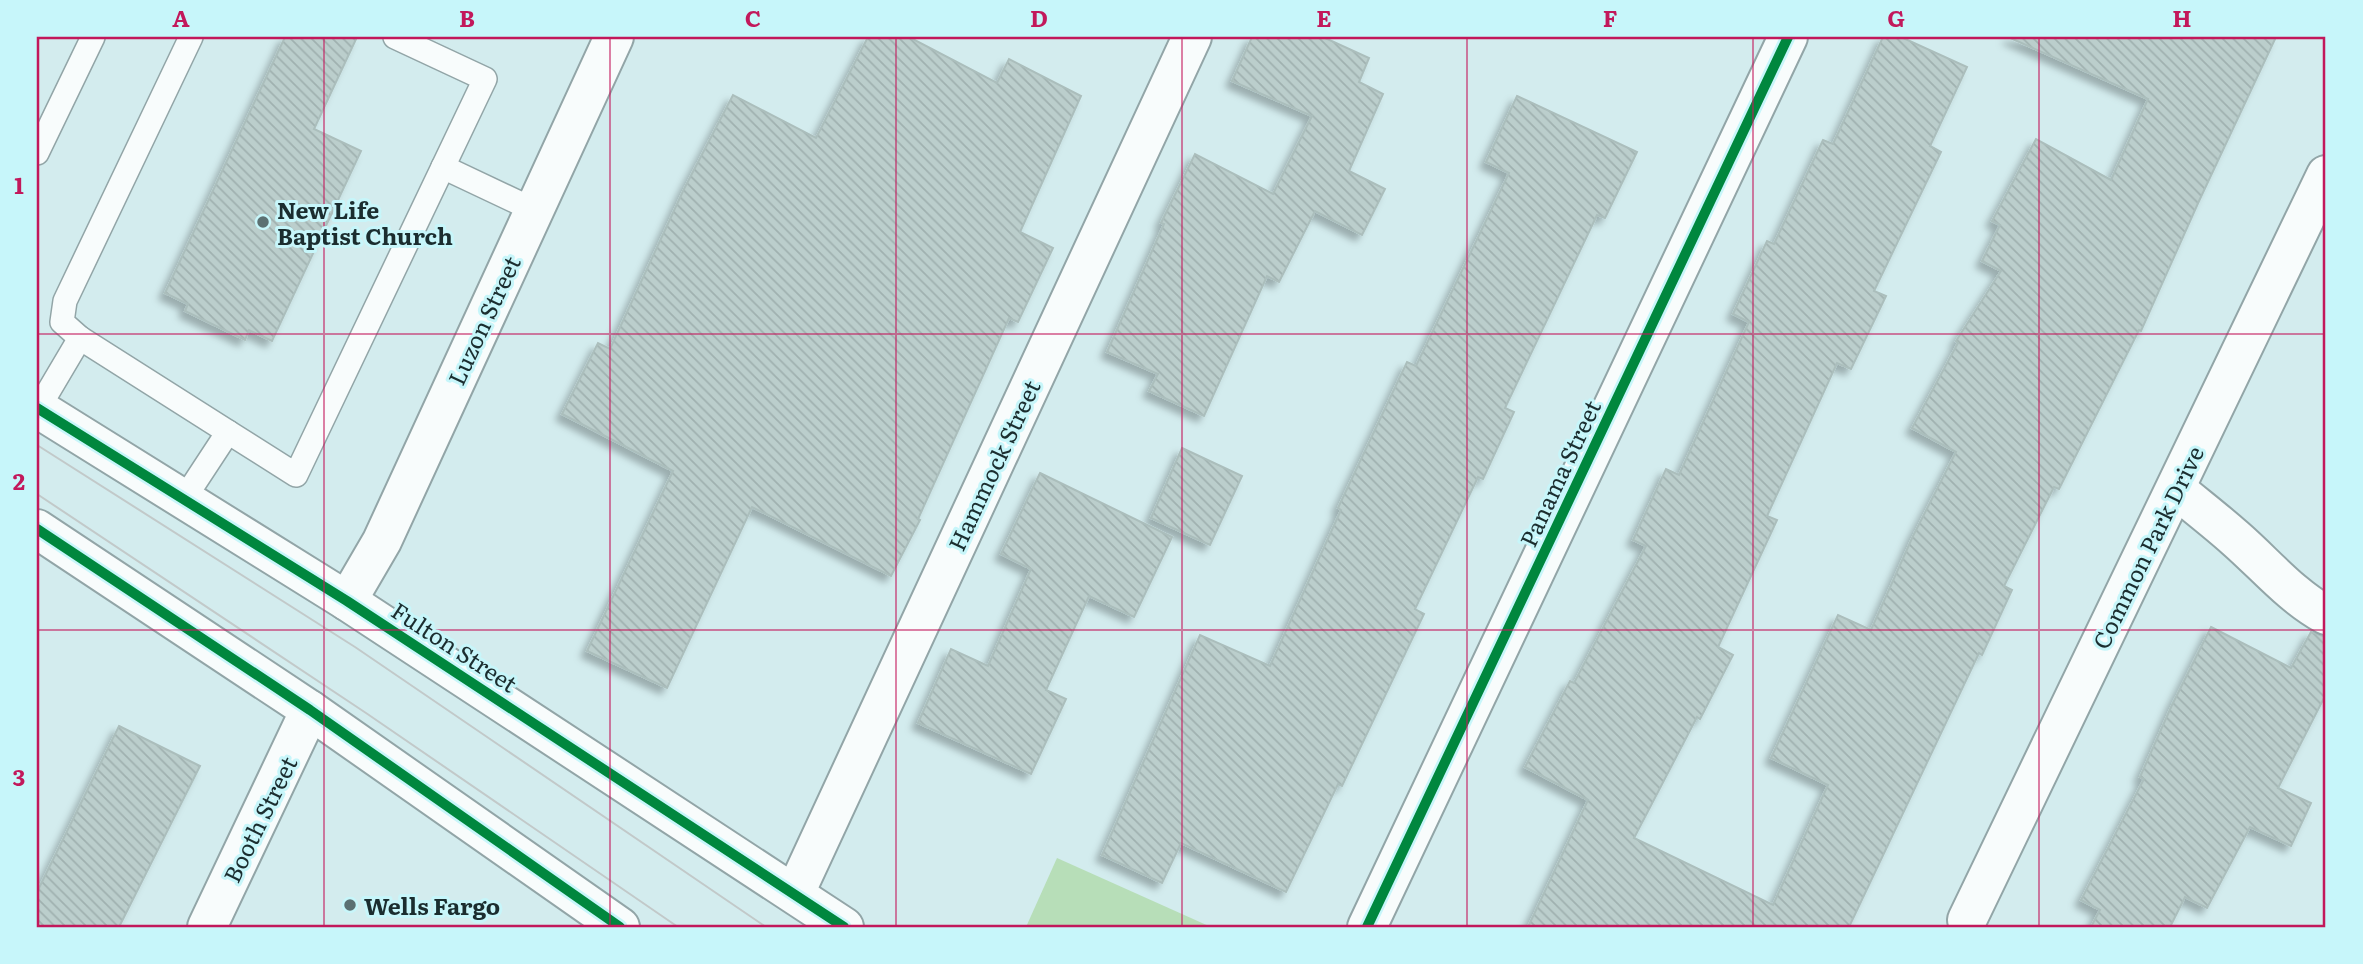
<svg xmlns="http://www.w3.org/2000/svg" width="2363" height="964" font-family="Literata,serif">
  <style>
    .green { fill: #b7deb8 }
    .building { fill: url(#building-back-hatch); stroke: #abbebc; stroke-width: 2; filter: url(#shadow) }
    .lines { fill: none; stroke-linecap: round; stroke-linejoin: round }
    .lane-casing { stroke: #92a5a7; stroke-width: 26 }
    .street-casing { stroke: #92a5a7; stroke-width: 42 }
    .secondary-casing { stroke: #92a5a7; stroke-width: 42 }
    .lane { stroke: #f8fcfc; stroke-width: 23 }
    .street { stroke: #f8fcfc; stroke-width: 38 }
    .secondary { stroke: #f8fcfc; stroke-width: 38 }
    .tram { stroke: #c2c9c9; stroke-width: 2 }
    .cycleway-casing { stroke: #c7f6fa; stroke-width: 15 }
    .cycleway { stroke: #00873e; stroke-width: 10 }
    .grid { fill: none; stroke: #c2185b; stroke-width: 2; stroke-opacity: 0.55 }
    .poi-dot { fill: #5b7072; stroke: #c7f6fa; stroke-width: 2.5 }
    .labels { text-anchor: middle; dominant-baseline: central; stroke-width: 6; stroke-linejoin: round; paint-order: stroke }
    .poi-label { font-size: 23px; font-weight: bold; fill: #1b2d2f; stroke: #c7f6fa; text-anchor: start }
    .street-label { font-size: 23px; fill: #1b2d2f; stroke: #c7f6fa }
    .neatline { fill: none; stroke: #c2185b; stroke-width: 2.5 }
    .grid-label { font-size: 23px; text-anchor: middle; font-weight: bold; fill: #c2185b }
  </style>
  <defs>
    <pattern id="building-back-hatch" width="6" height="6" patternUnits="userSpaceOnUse" patternTransform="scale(1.75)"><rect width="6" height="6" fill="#bbcecc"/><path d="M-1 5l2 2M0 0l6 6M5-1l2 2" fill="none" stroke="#a0b1b0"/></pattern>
    <filter id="shadow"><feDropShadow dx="-6" dy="6" stdDeviation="3.5" flood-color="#0004"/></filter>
  </defs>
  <rect width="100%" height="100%" fill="#d3ecee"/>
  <path class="green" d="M 1057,858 L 1211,927 L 1026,927 Z"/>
  <g class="building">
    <path d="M 285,37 L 357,37 L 314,129 L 361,151 L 272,341 L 249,330 L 245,340 L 185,311 L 188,304 L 165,293 Z"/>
    <path d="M 868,37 L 909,37 L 997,83 L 1009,59 L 1081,96 L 1020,232 L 1053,248 L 1018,322 L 1009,318 L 918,519 L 920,520 L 891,576 L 752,507 L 667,688 L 587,651 L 673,471 L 562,414 L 598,343 L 610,349 L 684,189 L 733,95 L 816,138 Z"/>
    <path d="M 1252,37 L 1323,37 L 1369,58 L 1359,82 L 1383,94 L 1349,171 L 1385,189 L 1362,235 L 1315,211 L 1279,282 L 1267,276 L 1204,416 L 1149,391 L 1158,374 L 1107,352 L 1164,224 L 1161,223 L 1195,154 L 1273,194 L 1312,116 L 1232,81 Z"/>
    <path d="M 1883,37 L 1901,37 L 1967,67 L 1930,146 L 1941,152 L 1874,291 L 1886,296 L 1851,369 L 1837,363 L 1767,516 L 1777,520 L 1718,647 L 1733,655 L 1700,719 L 1697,717 L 1634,838 L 1773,905 L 1828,785 L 1771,758 L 1838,615 L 1871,630 L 1913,536 L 1956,452 L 1912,428 L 1958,343 L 1956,341 L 2001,271 L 1982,261 L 2000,225 L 1992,221 L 2036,139 L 2111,180 L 2148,99 L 2008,37 L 2276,37 L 2199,201 L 2141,331 L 2139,330 L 2059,489 L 2054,487 L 2004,586 L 2012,590 L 1982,655 L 1979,653 L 1849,927 L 1528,927 L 1588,800 L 1525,767 L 1570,681 L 1574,683 L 1646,546 L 1633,540 L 1666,469 L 1679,475 L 1749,322 L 1733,314 L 1767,241 L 1774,244 L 1823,140 L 1833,144 Z"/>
    <path d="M 1517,96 L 1637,152 L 1605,218 L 1597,215 L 1505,408 L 1514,412 L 1483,479 L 1478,477 L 1415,609 L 1424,614 L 1342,786 L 1338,784 L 1286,892 L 1181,843 L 1162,883 L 1102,855 L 1200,635 L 1270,666 L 1341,510 L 1338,508 L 1407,362 L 1416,366 L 1509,173 L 1486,162 Z"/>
    <path d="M 1182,448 L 1242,476 L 1210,545 L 1151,518 Z"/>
    <path d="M 1040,473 L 1172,537 L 1134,617 L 1089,596 L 1046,690 L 1066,699 L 1031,774 L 918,723 L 951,649 L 988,666 L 1031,569 L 1001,554 Z"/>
    <path d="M 2211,627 L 2291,668 L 2311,632 L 2326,637 L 2326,694 L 2278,788 L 2311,803 L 2291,846 L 2250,827 L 2207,908 L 2185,897 L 2170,927 L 2091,927 L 2100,910 L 2081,900 L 2144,779 L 2140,777 L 2172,705 Z"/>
    <path d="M 119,726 L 200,766 L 119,927 L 37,927 L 37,892 Z"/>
  </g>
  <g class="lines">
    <g class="lane-casing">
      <g id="lane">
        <path d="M 191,37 L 65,301 L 62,322 L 80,338 L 228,432"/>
        <path d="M 37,153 L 93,37"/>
        <path d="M 443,167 L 534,210"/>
        <path d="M 38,409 L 80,338"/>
        <path d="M 184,499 L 228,432 L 296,475 L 485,79 L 395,37"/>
      </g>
    </g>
    <g class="street-casing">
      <g id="street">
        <path d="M 2176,489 C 2195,505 2216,521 2235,538 C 2266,565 2290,595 2326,615"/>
        <path d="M 347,601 L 382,541 L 614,37"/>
        <path d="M 795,893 L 1192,37"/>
        <path d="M 1967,920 L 2326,175"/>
        <path d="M 207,927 L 310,710"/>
        <path d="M 1367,927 L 1788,37"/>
      </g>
    </g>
    <g class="secondary-casing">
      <g id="secondary">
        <path d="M 37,408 L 347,601 L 844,927"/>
        <path d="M 37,529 L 310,710 L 620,927"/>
      </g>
    </g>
    <use href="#lane" class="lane"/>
    <use href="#street" class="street"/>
    <use href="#secondary" class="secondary"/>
    <g class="tram">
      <path d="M 37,445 L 355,647 L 766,927"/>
      <path d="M 37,494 L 366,713 L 678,927"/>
    </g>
    <g class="cycleway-casing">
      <g id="cycleway">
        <path d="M 37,408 L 347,601 L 844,927"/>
        <path d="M 37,529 L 310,710 L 620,927"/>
        <path d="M 1367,927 L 1788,37"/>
      </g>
    </g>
    <use href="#cycleway" class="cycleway"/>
  </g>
  <path class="grid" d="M 324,37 L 324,927M 610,37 L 610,927M 896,37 L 896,927M 1182,37 L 1182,927M 1467,37 L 1467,927M 1753,37 L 1753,927M 2039,37 L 2039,927M 37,334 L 2326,334M 37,630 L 2326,630"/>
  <g class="poi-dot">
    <circle cx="263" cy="222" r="7"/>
    <circle cx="350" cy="905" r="7"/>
  </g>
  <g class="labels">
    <g class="poi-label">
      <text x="277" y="209">New Life<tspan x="277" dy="26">Baptist Church</tspan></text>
      <text x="364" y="905">Wells Fargo</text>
    </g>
    <g class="street-label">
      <text transform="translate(483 320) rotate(-65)">Luzon Street</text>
      <text transform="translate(993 465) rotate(-65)">Hammock Street</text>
      <text transform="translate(1559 473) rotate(-65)">Panama Street</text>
      <text transform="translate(2147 547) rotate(-64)">Common Park Drive</text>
      <text transform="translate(455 646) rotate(33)">Fulton Street</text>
      <text transform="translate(259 819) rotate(-64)">Booth Street</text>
    </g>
  </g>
  <rect width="2363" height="964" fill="none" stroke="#c7f6fa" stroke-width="77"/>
  <rect x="38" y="38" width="2286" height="888" class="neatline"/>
  <g class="grid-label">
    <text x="181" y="27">A</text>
    <text x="467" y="27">B</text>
    <text x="753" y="27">C</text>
    <text x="1039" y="27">D</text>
    <text x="1324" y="27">E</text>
    <text x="1610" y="27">F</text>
    <text x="1896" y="27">G</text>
    <text x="2182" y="27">H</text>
    <text x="19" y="194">1</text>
    <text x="19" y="490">2</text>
    <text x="19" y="786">3</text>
  </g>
</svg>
